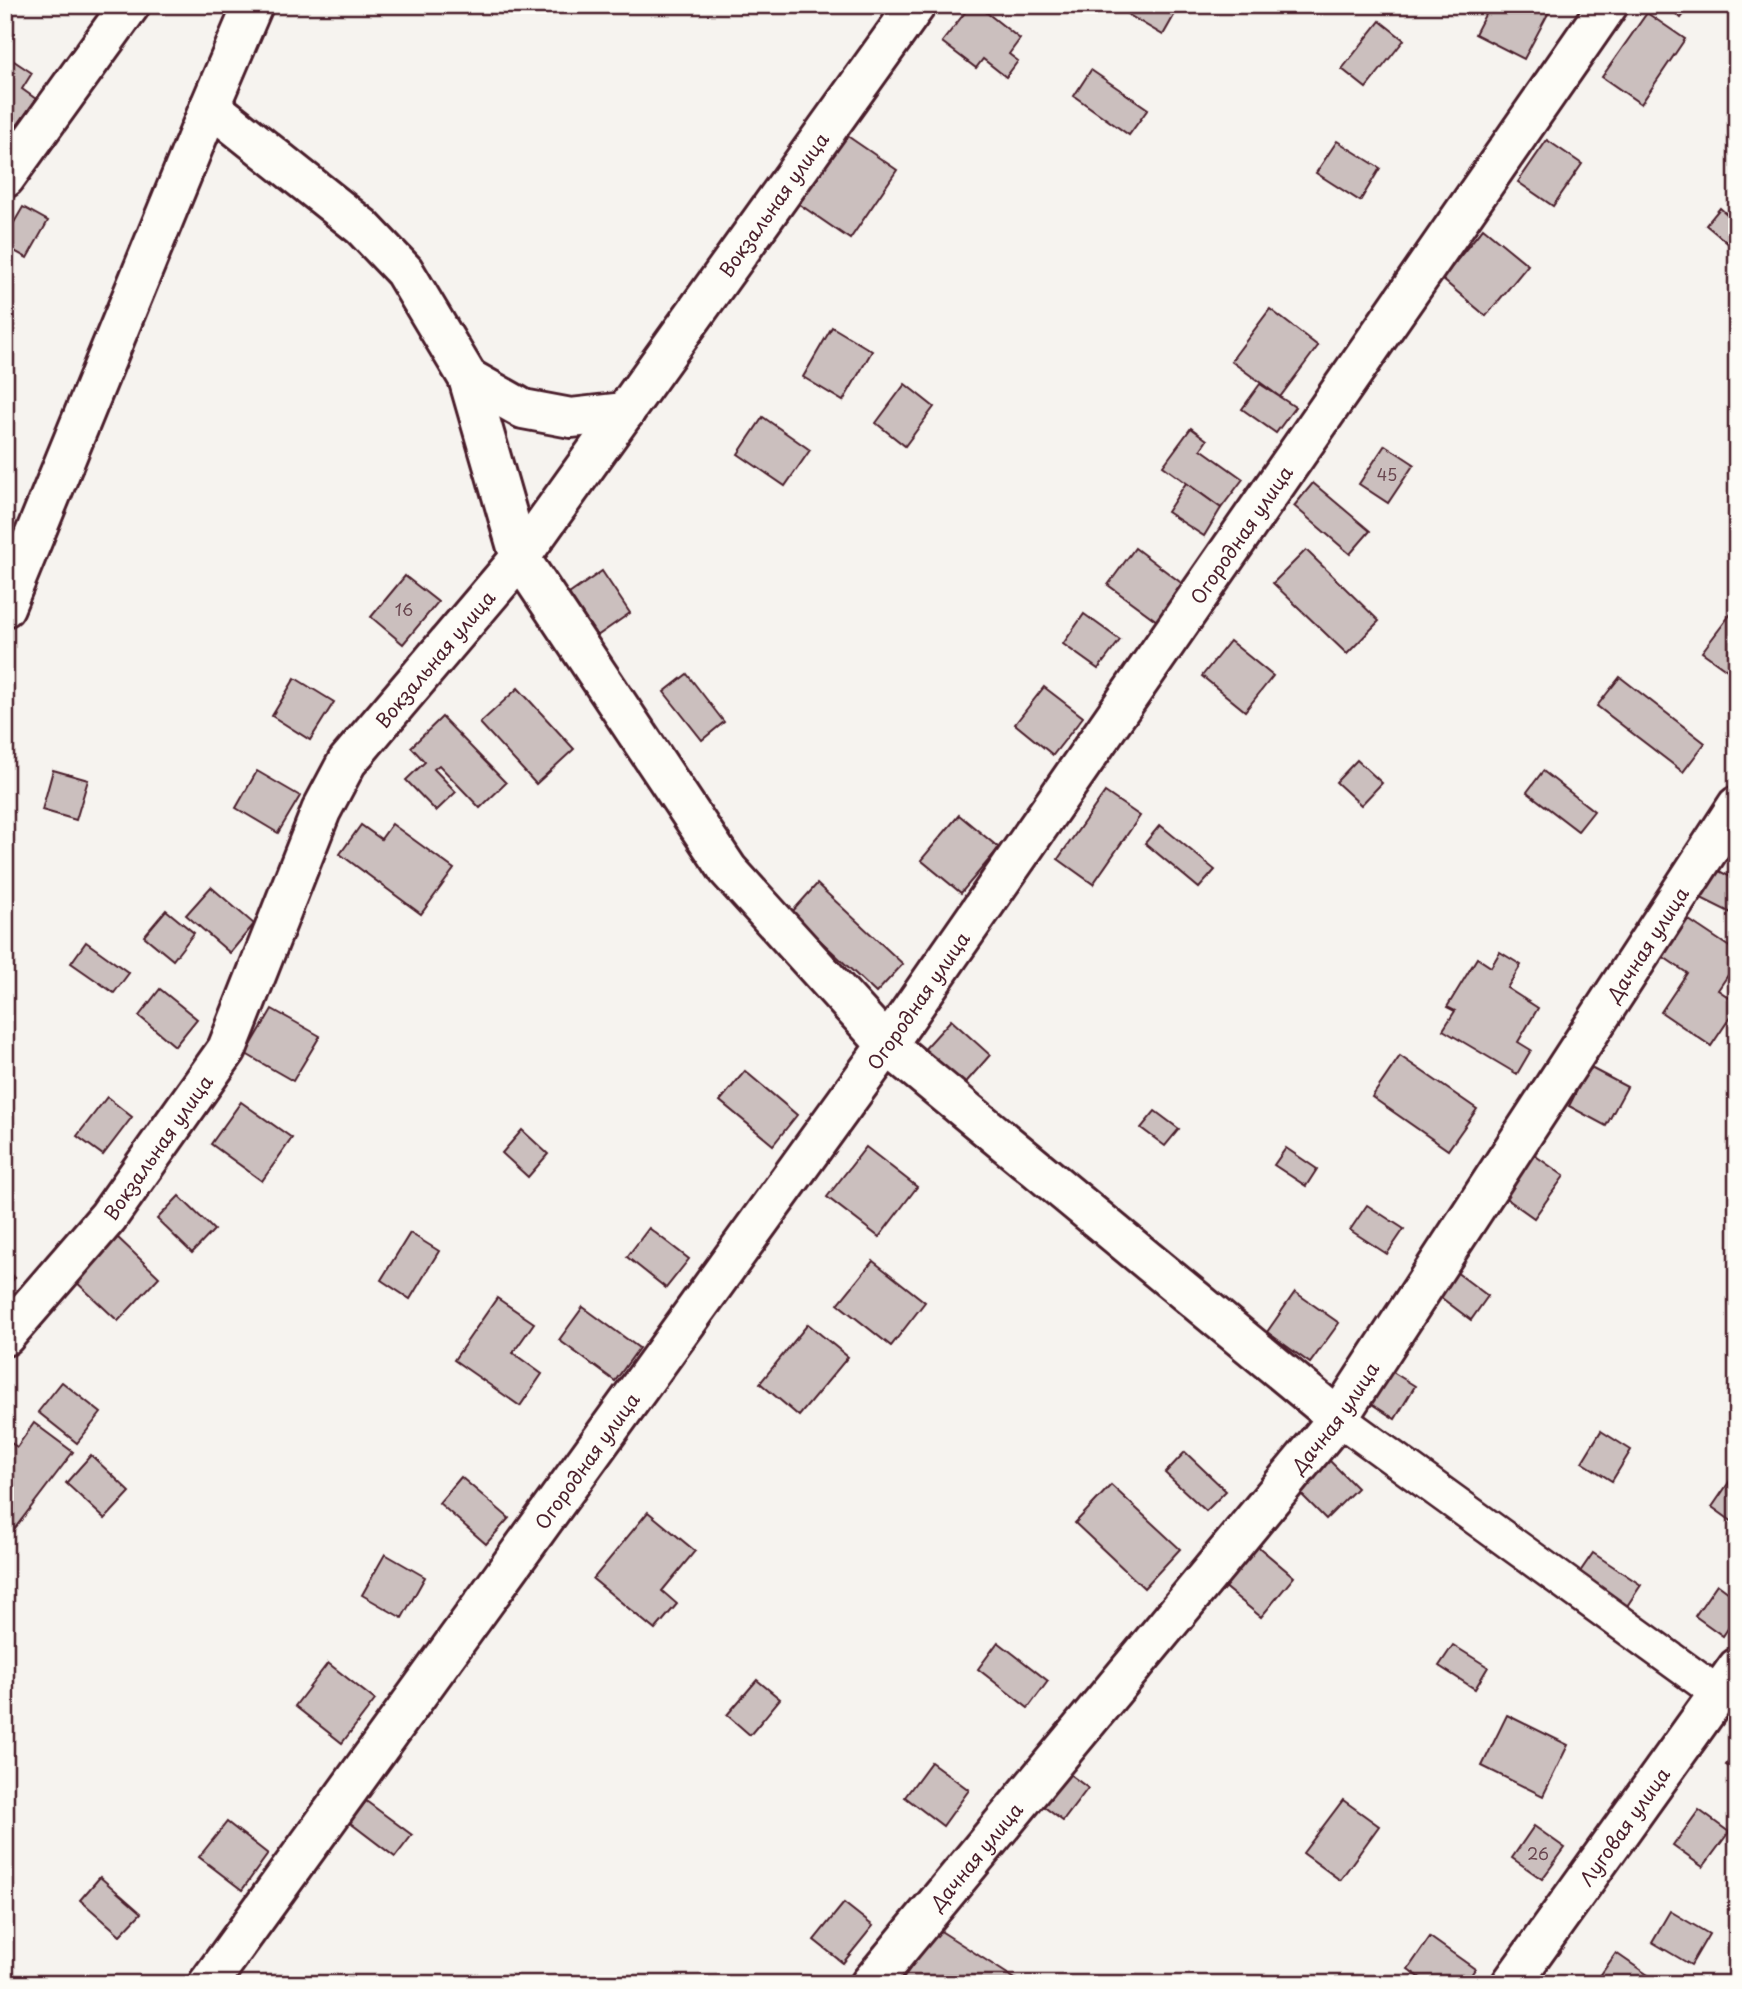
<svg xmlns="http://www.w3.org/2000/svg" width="1742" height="1989" font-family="'Playpen Sans',sans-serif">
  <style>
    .building { fill: #cbbfbe; stroke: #4a1f2b; stroke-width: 2 }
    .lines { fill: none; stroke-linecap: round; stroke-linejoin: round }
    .pedestrian-casing { stroke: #4a1f2b; stroke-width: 38 }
    .minor-casing { stroke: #4a1f2b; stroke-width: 44 }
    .pedestrian { stroke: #fdfcf7; stroke-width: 33 }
    .minor { stroke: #fdfcf7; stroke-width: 38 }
    .labels { text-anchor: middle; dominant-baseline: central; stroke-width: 5; stroke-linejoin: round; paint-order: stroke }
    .number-label { font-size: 16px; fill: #6a4750 }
    .street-label { font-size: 19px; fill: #4a1f2b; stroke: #fdfcf7 }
  </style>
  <rect width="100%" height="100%" fill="#f6f3ef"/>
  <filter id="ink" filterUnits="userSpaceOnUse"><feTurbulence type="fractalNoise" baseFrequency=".0143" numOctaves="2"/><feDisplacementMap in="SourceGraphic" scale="14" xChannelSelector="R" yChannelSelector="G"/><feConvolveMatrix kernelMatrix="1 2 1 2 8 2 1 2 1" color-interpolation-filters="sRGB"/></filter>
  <g filter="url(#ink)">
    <g class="building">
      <path d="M 971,5 L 977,5 L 1020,39 L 1009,54 L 1018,61 L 1006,77 L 983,59 L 976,68 L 942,42 Z"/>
      <path d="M 1112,5 L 1180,5 L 1163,35 Z"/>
      <path d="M 1490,5 L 1536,5 L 1549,12 L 1524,59 L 1475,34 Z"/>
      <path d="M 1665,5 L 1691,5 L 1681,18 Z"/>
      <path d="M 1647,13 L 1685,39 L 1641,104 L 1602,77 Z"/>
      <path d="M 1380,21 L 1404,40 L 1366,88 L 1342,69 Z"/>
      <path d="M 5,55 L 32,73 L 22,89 L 36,99 L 13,132 L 5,127 Z"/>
      <path d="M 1091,70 L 1148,109 L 1129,135 L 1074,96 Z"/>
      <path d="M 846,135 L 897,170 L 850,239 L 799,204 Z"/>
      <path d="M 1547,140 L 1582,164 L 1553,206 L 1518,182 Z"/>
      <path d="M 1337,141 L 1380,168 L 1360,201 L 1316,173 Z"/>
      <path d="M 23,207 L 48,221 L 27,258 L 5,246 L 5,238 Z"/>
      <path d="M 1720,208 L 1737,223 L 1737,236 L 1730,245 L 1706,225 Z"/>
      <path d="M 1483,228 L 1528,265 L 1486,316 L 1442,279 Z"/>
      <path d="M 1270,309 L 1318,346 L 1280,397 L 1231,361 Z"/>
      <path d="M 832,327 L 872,351 L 843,401 L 803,377 Z"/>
      <path d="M 905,384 L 934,407 L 905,446 L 876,423 Z"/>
      <path d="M 1260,384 L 1295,407 L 1276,433 L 1242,409 Z"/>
      <path d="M 763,417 L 810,450 L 785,486 L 738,454 Z"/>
      <path d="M 1191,428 L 1207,440 L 1201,449 L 1243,479 L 1221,508 L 1163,466 Z"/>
      <path d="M 1385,445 L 1414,464 L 1388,503 L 1359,484 Z"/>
      <path d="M 1186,483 L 1221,508 L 1204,536 L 1167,512 Z"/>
      <path d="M 1313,483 L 1370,531 L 1350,554 L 1294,506 Z"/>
      <path d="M 1135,548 L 1184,585 L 1157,621 L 1108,585 Z"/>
      <path d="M 1306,550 L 1379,621 L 1347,654 L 1273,583 Z"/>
      <path d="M 602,571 L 630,613 L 597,636 L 569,594 Z"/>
      <path d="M 405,576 L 438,602 L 403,644 L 371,617 Z"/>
      <path d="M 1736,607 L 1737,607 L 1737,677 L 1702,652 Z"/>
      <path d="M 1084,614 L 1120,640 L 1098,669 L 1063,644 Z"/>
      <path d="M 1230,641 L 1273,676 L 1245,711 L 1202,676 Z"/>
      <path d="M 687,674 L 724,722 L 702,740 L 664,692 Z"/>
      <path d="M 1620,677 L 1705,743 L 1683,772 L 1597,706 Z"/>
      <path d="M 295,678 L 334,702 L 310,740 L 272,716 Z"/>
      <path d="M 1044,687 L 1083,717 L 1053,755 L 1015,724 Z"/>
      <path d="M 518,688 L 574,749 L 536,784 L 480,723 Z"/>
      <path d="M 442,717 L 506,783 L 480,808 L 439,765 L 434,769 L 456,792 L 436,811 L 406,780 L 425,762 L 411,747 Z"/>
      <path d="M 1357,760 L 1382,783 L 1361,805 L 1336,782 Z"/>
      <path d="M 53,770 L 88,780 L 76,820 L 42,810 Z"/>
      <path d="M 257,771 L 300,796 L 278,833 L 236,808 Z"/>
      <path d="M 1543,771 L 1594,811 L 1578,831 L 1527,792 Z"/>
      <path d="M 1105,792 L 1140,816 L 1093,884 L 1058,859 Z"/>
      <path d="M 959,815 L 999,848 L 961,893 L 921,860 Z"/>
      <path d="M 392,824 L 454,869 L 421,914 L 340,854 L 361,825 L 381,839 Z"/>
      <path d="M 1160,825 L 1215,870 L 1199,888 L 1145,843 Z"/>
      <path d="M 1713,868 L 1737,880 L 1737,916 L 1699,897 Z"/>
      <path d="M 817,884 L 903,964 L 876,993 L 791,913 Z"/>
      <path d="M 211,887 L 254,924 L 230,953 L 186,915 Z"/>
      <path d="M 166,910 L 194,933 L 173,960 L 144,936 Z"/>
      <path d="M 1683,916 L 1737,952 L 1737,962 L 1718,990 L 1737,1003 L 1737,1007 L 1711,1046 L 1661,1012 L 1687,973 L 1659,954 Z"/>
      <path d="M 86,942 L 129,973 L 114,993 L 71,963 Z"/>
      <path d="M 1500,952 L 1521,965 L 1507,988 L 1538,1008 L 1518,1042 L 1531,1050 L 1517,1074 L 1443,1030 L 1455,1011 L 1447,1007 L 1477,958 L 1491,967 Z"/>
      <path d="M 160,989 L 197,1019 L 175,1046 L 139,1016 Z"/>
      <path d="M 272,1009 L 320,1036 L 293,1081 L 246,1054 Z"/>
      <path d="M 951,1020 L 990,1055 L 961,1088 L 921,1053 Z"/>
      <path d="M 1400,1056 L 1477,1109 L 1448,1150 L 1372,1097 Z"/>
      <path d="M 1589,1067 L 1627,1087 L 1606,1126 L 1569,1106 Z"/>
      <path d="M 745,1071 L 797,1115 L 773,1145 L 720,1101 Z"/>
      <path d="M 107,1097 L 132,1117 L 103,1155 L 77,1136 Z"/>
      <path d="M 241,1102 L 292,1138 L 262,1181 L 211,1144 Z"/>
      <path d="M 1155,1111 L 1179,1129 L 1165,1146 L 1141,1128 Z"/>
      <path d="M 522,1130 L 548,1154 L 528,1177 L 502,1153 Z"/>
      <path d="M 866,1147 L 917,1187 L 879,1237 L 827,1197 Z"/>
      <path d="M 1286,1148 L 1317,1169 L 1306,1186 L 1274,1165 Z"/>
      <path d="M 1530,1152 L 1564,1176 L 1534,1218 L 1500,1194 Z"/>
      <path d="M 179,1196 L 214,1230 L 192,1253 L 157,1219 Z"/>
      <path d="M 1367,1205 L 1404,1229 L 1387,1254 L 1350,1230 Z"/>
      <path d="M 649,1228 L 689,1259 L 666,1288 L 627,1257 Z"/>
      <path d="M 410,1233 L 439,1251 L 410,1299 L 381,1280 Z"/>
      <path d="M 115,1235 L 159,1277 L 118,1321 L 73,1279 Z"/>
      <path d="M 873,1261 L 925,1302 L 891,1346 L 838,1304 Z"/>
      <path d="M 5,1267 L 15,1278 L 5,1287 Z"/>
      <path d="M 1452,1269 L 1488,1296 L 1471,1320 L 1435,1293 Z"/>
      <path d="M 1295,1292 L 1339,1323 L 1310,1363 L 1267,1332 Z"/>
      <path d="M 497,1298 L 534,1323 L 513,1353 L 542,1374 L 520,1406 L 454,1360 Z"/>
      <path d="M 583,1307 L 639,1348 L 615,1381 L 559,1340 Z"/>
      <path d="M 808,1324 L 848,1357 L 799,1416 L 760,1383 Z"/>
      <path d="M 1388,1369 L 1415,1386 L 1395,1419 L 1367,1401 Z"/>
      <path d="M 62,1382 L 101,1413 L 77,1443 L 38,1412 Z"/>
      <path d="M 34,1423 L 73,1452 L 6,1540 L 5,1439 L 17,1447 Z"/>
      <path d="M 1601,1431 L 1631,1450 L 1612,1481 L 1582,1462 Z"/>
      <path d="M 1185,1452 L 1226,1491 L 1206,1511 L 1165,1473 Z"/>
      <path d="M 91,1455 L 130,1492 L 105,1519 L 66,1483 Z"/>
      <path d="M 1326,1457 L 1357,1488 L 1326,1519 L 1295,1488 Z"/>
      <path d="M 1734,1475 L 1737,1477 L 1737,1525 L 1712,1507 Z"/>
      <path d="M 461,1477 L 509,1518 L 486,1544 L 439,1503 Z"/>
      <path d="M 1111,1485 L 1180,1549 L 1144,1588 L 1075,1523 Z"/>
      <path d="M 648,1512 L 695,1551 L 662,1591 L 677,1604 L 655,1630 L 593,1579 Z"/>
      <path d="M 1255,1544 L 1294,1577 L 1261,1617 L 1222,1585 Z"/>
      <path d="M 1593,1553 L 1641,1585 L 1623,1612 L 1575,1579 Z"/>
      <path d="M 385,1554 L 425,1577 L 402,1618 L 362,1595 Z"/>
      <path d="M 1717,1584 L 1737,1599 L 1737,1615 L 1723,1636 L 1695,1616 Z"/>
      <path d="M 998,1642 L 1048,1681 L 1028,1708 L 978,1669 Z"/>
      <path d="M 1453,1645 L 1488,1667 L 1475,1689 L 1439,1666 Z"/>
      <path d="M 328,1663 L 375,1700 L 342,1743 L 295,1706 Z"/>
      <path d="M 757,1680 L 780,1699 L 750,1735 L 727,1715 Z"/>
      <path d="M 1507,1715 L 1568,1745 L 1543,1796 L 1482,1766 Z"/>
      <path d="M 1737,1750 L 1737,1772 L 1726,1765 Z"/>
      <path d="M 931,1762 L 969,1790 L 943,1826 L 905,1797 Z"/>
      <path d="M 1060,1767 L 1088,1788 L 1063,1821 L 1035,1800 Z"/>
      <path d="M 1343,1800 L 1379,1826 L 1340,1880 L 1303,1853 Z"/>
      <path d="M 366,1801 L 412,1835 L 395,1857 L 349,1822 Z"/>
      <path d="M 1699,1810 L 1729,1832 L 1703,1867 L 1673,1846 Z"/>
      <path d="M 227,1822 L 268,1854 L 242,1890 L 199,1857 Z"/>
      <path d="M 1534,1826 L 1565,1848 L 1542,1879 L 1512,1858 Z"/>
      <path d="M 100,1877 L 141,1913 L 120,1935 L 80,1900 Z"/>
      <path d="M 844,1903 L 873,1926 L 843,1963 L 814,1940 Z"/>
      <path d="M 1670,1911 L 1709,1934 L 1691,1965 L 1652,1942 Z"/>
      <path d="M 936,1928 L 1017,1980 L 1015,1984 L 900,1984 Z"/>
      <path d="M 1430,1937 L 1475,1969 L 1465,1984 L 1429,1984 L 1408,1969 Z"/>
      <path d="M 1616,1953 L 1658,1982 L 1656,1984 L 1595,1983 Z"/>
    </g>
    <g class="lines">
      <g class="pedestrian-casing">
        <path id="pedestrian" d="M 1338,1418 L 1719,1694"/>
      </g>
      <g class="minor-casing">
        <g id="minor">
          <path d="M 210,106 L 362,227 L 404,271 L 468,378 L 520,558 L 728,870 L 887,1045 L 1338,1418"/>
          <path d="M 5,178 L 130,5"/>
          <path d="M 468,378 L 523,409 L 571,418 L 625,412"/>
          <path d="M 5,607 L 210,106 L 253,5"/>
          <path id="s1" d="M 5,1336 L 108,1217 L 227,1049 L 321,811 L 347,762 L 520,558 L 916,5"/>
          <path id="s2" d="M 208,1984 L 887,1045 L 1608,5"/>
          <path id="s3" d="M 870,1984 L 1338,1418 L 1737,806"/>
          <path id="s4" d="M 1511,1984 L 1737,1668"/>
        </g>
      </g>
      <use href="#pedestrian" class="pedestrian"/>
      <use href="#minor" class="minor"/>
    </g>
  </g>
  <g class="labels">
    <g class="number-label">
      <text x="1387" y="474">45</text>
      <text x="404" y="609">16</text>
      <text x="1538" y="1853">26</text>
    </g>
    <g class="street-label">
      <text stroke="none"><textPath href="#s1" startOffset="1377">Вокзальная улица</textPath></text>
      <text stroke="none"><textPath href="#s2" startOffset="1780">Огородная улица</textPath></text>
      <text stroke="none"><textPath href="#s1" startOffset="810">Вокзальная улица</textPath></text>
      <text stroke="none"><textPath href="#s3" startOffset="1300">Дачная улица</textPath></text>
      <text stroke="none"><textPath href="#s2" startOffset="1213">Огородная улица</textPath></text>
      <text stroke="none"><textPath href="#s1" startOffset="243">Вокзальная улица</textPath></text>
      <text stroke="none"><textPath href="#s3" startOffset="733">Дачная улица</textPath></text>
      <text stroke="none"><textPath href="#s2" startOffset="646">Огородная улица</textPath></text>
      <text stroke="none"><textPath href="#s4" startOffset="194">Луговая улица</textPath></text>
      <text stroke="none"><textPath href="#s3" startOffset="166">Дачная улица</textPath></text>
    </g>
  </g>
  <rect width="1742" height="1989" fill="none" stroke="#fdfcf7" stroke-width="28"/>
  <rect x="14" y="14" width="1714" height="1961" fill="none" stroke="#4a1f2b" stroke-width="2.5" filter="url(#ink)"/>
</svg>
